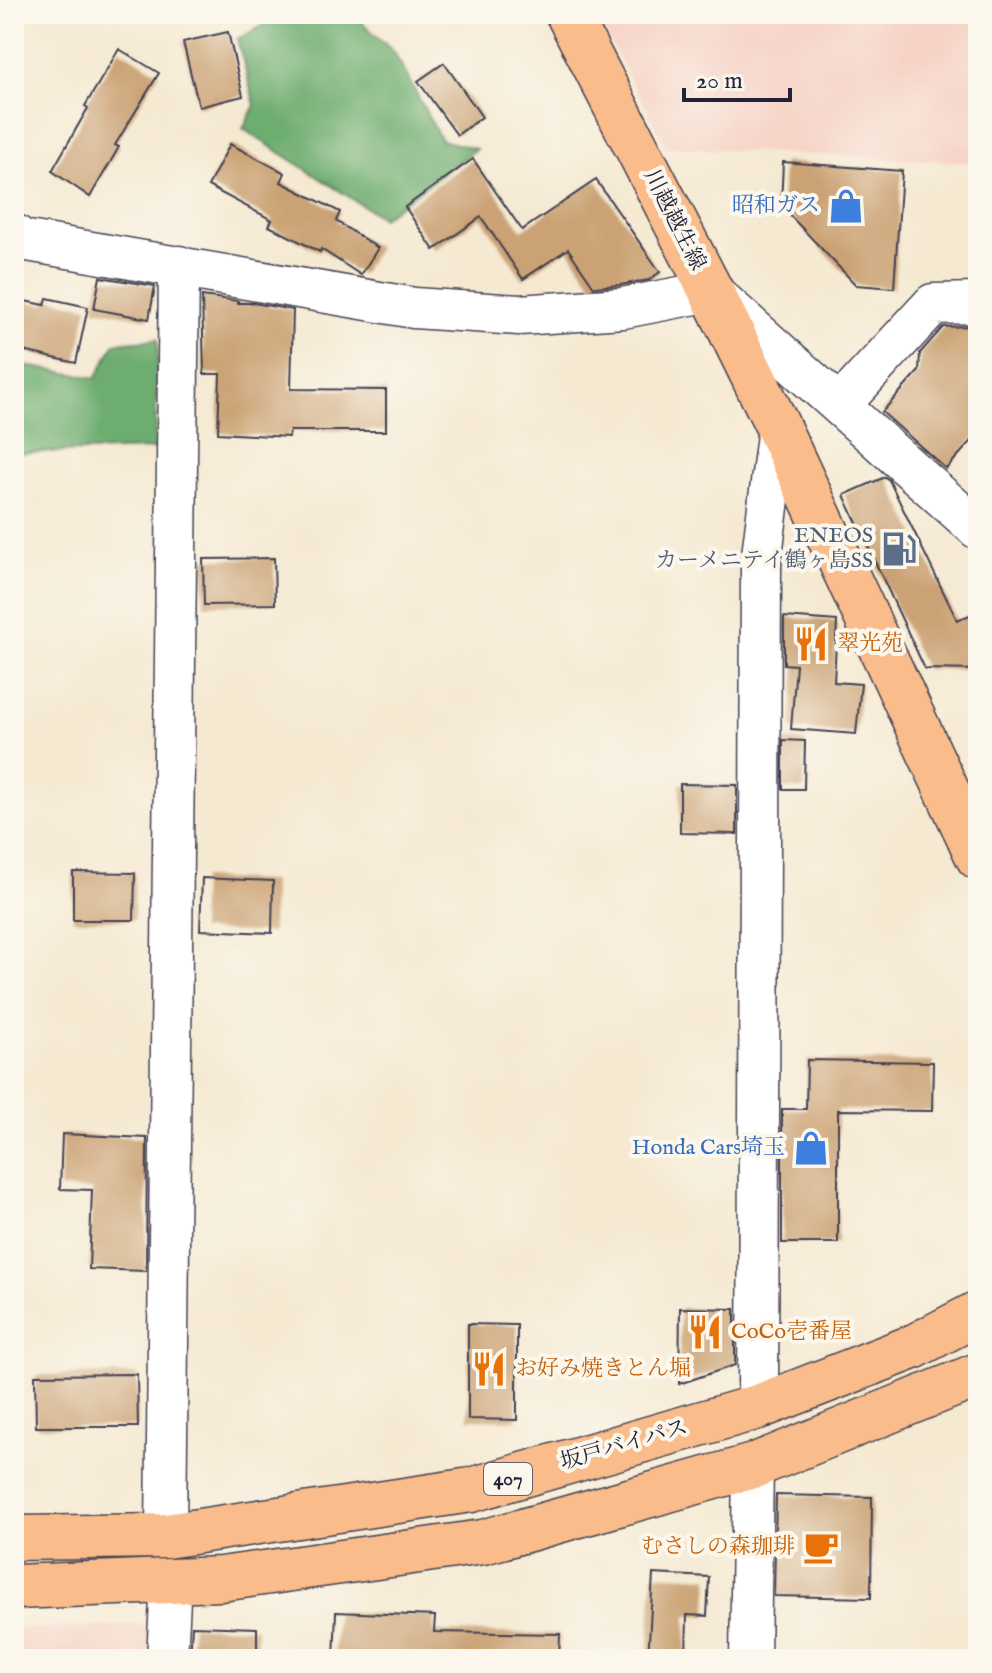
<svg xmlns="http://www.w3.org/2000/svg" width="992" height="1673" font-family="'IM FELL English','Noto Serif JP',serif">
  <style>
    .built { fill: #f6d1c5 }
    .forest { fill: #6ead6f; stroke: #486855; stroke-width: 2 }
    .building { fill: #cba274 }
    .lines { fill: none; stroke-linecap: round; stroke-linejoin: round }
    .minor-casing { stroke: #424052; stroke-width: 43 }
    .major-casing { stroke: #424052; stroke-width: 47 }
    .highway-casing { stroke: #424052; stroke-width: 47 }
    .minor { stroke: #fff; stroke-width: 40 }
    .major { stroke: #f9bc8a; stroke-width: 44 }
    .highway { stroke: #f9bc8a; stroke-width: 44 }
    .labels { text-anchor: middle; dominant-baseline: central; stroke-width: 8; stroke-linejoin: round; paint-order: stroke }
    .shield { fill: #fbf7ec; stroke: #636270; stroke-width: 2 }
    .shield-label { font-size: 20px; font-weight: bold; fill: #22223b }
    .shop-label { font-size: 22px; fill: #366cbe; stroke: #fbf7ec; text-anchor: end }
    .street-label { font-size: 22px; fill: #22223b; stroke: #fbf7ec }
    .service-label { font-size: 22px; fill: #4e5e75; stroke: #fbf7ec; text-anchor: end }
    .food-label { font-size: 22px; fill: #c56008; stroke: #fbf7ec; text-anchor: start }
  </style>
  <rect width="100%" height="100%" fill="#fbf7ec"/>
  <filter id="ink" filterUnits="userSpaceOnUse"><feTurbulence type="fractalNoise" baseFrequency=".0125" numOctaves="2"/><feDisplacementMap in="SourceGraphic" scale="16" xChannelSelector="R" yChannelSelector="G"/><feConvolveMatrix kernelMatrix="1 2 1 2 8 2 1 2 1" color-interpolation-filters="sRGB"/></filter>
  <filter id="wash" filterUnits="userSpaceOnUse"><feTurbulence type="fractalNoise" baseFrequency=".006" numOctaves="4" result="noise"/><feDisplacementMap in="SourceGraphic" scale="32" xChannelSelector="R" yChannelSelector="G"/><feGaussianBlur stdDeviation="1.8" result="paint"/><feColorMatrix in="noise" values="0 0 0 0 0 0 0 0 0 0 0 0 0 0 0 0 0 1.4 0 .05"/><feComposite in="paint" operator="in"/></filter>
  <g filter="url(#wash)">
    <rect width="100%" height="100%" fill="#f5e9d2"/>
    <g class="built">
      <path d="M 595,14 L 978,14 L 978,163 L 667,147 Z"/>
      <path d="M 156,1624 L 155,1659 L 14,1659 L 14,1629 Z"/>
    </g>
    <g class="forest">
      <path d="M 278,14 L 353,14 L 394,52 L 441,140 L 476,149 L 382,218 L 243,129 L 255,105 L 237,39 L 263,26 Z"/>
      <path d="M 158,339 L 155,449 L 14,453 L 14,364 L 96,378 L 115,343 Z"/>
    </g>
    <g id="blocks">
      <g class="building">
        <path d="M 228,32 L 243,96 L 199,107 L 183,42 Z"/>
        <path d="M 119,49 L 159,73 L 115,145 L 119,147 L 90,197 L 52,171 L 88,108 L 85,106 Z"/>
        <path d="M 444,63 L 482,117 L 457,135 L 418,81 Z"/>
        <path d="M 230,144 L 285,173 L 281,182 L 340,212 L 336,221 L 378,248 L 361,275 L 321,249 L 320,252 L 269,226 L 272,220 L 208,186 Z"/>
        <path d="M 473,159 L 522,230 L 596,180 L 660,272 L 649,280 L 620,285 L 594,287 L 568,249 L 523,279 L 481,217 L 434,250 L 405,207 Z"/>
        <path d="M 783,162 L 902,171 L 894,288 L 856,285 L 781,206 Z"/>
        <path d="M 100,277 L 155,286 L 149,319 L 94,309 Z"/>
        <path d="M 202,296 L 238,301 L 238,303 L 253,303 L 293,310 L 291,389 L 386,390 L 386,431 L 290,431 L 289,437 L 218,433 L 220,374 L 204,374 Z"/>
        <path d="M 47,298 L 88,307 L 76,363 L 14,349 L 14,299 L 45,305 Z"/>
        <path d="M 978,326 L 978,434 L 946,469 L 882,412 L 919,371 L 920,353 L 943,327 Z"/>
        <path d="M 885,477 L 889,480 L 957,620 L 978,612 L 978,670 L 925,669 L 844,495 Z"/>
        <path d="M 274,558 L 275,604 L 204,605 L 203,559 Z"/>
        <path d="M 784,617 L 837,621 L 834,682 L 861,684 L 856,734 L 791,729 L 796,665 L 784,664 Z"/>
        <path d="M 783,740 L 805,741 L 804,789 L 783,789 Z"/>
        <path d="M 680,784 L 737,785 L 737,834 L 680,833 Z"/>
        <path d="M 73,872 L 135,873 L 134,920 L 73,920 Z"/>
        <path d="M 202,878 L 273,881 L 272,933 L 200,930 Z"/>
        <path d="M 807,1060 L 933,1062 L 932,1111 L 838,1110 L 838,1243 L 782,1243 L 782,1109 L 806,1109 Z"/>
        <path d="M 62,1134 L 147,1138 L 146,1271 L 89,1269 L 92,1190 L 60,1189 Z"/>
        <path d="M 680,1308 L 735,1309 L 735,1365 L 679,1384 Z"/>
        <path d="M 468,1324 L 517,1325 L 517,1420 L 468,1419 Z"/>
        <path d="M 137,1374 L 138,1427 L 36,1427 L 35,1375 Z"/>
        <path d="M 776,1495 L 872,1497 L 871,1598 L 774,1596 Z"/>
        <path d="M 653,1574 L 709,1577 L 707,1616 L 687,1615 L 686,1659 L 648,1659 Z"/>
        <path d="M 336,1612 L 435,1616 L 434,1632 L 560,1634 L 559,1659 L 334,1659 Z"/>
        <path d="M 192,1626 L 257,1628 L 257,1659 L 190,1659 Z"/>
      </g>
    </g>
  </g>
  <g filter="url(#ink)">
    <use href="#blocks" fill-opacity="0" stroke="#424052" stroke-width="2"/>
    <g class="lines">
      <g class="minor-casing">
        <g id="minor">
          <path d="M 14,234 L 22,240 L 414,308 L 519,315 L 623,308 L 711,291 L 978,529"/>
          <path d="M 840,405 L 933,304 L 978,303"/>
          <path d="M 758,1407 L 761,563 L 778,427"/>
          <path d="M 166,1536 L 179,266"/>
          <path d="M 167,1659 L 171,1580"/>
          <path d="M 750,1659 L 753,1466"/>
        </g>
      </g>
      <g class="major-casing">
        <path id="major" d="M 568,14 L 711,291 L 778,427 L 978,857"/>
      </g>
      <g class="highway-casing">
        <g id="highway">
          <path d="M 14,1538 L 166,1536 L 471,1490 L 758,1407 L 913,1347 L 978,1313"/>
          <path d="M 14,1587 L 221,1579 L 483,1542 L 753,1466 L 978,1375"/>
        </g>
      </g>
      <use href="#minor" class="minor"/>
      <use href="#major" class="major"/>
      <use href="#highway" class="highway"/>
    </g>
  </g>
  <defs>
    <g id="shop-bare" transform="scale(2.76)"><path d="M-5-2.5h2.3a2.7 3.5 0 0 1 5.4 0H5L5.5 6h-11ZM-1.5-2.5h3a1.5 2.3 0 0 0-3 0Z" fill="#3f7fe0" stroke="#fbf7ec" stroke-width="2.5" paint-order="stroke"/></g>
    <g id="fuel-bare" transform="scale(2.76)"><path d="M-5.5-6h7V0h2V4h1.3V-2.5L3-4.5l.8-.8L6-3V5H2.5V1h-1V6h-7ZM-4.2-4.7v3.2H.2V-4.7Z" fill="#5c6f8a" stroke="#fbf7ec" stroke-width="2.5" paint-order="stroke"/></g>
    <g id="restaurant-bare" transform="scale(2.76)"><path d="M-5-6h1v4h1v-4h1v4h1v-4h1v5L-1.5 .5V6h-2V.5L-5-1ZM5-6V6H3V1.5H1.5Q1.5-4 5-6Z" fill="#e8710a" stroke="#fbf7ec" stroke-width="2.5" paint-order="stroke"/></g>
    <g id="cafe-bare" transform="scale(2.76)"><path d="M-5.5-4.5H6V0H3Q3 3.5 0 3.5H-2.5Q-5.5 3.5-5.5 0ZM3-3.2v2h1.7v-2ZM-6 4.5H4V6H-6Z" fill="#e8710a" stroke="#fbf7ec" stroke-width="2.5" paint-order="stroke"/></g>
  </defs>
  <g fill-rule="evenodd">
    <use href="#shop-bare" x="846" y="206"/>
    <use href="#fuel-bare" x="899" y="549"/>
    <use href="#restaurant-bare" x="811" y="644"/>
    <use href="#shop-bare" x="811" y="1148"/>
    <use href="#restaurant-bare" x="705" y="1332"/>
    <use href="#restaurant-bare" x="489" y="1369"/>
    <use href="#cafe-bare" x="821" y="1547"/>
  </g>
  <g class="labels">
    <rect class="shield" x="484" y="1463" width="48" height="32" rx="6"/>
    <g class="shield-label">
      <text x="508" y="1479">407</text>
    </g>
    <g class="shop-label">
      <text x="820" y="206">昭和ガス</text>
      <text x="785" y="1148">Honda Cars埼玉</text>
    </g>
    <g class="street-label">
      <text transform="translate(674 220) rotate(63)">川越越生線</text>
      <text transform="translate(624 1445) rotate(-16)">坂戸バイパス</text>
    </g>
    <g class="service-label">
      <text x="873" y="536">ENEOS<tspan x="873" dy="25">カーメニテイ鶴ヶ島SS</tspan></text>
    </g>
    <g class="food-label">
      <text x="837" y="644">翠光苑</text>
      <text x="731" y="1332">CoCo壱番屋</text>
      <text x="515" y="1369">お好み焼きとん堀</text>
      <text x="795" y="1547" text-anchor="end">むさしの森珈琲</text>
    </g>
  </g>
  <rect width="992" height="1673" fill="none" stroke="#fbf7ec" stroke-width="48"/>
  <path d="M684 88v12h106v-12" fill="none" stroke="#22223b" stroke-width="4"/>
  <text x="696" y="88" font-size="24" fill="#22223b" stroke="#fbf7ec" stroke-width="6" paint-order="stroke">20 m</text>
</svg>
